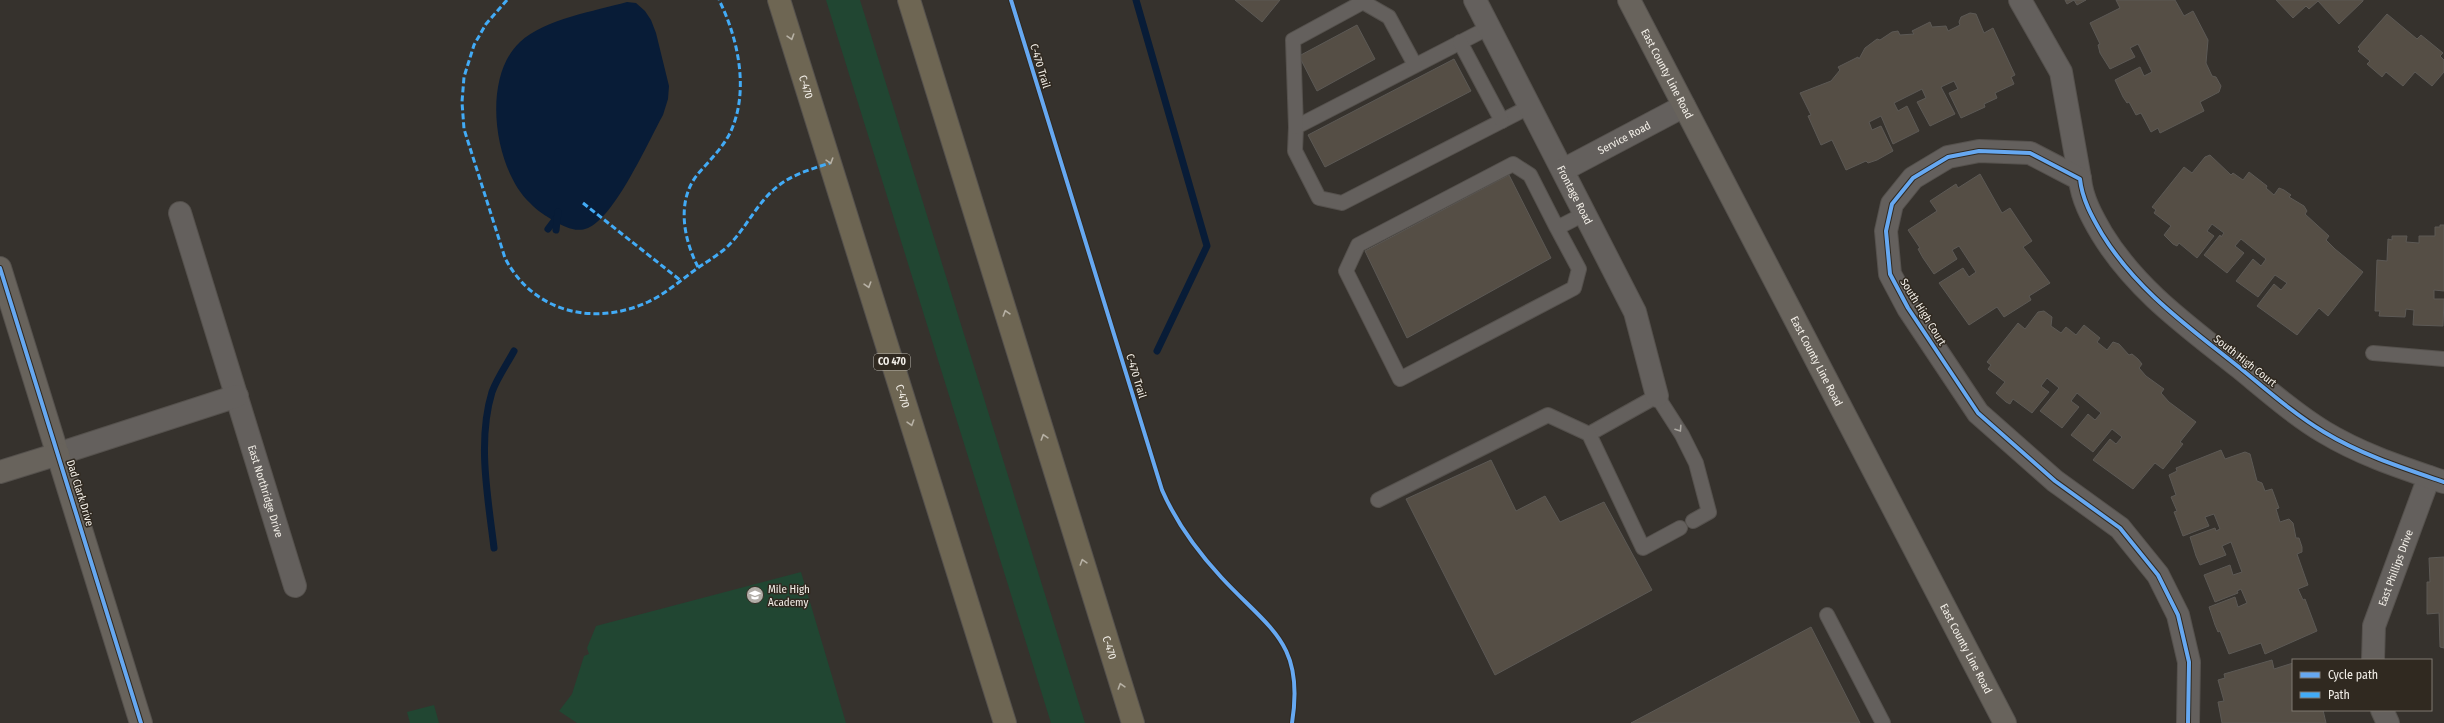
<svg xmlns="http://www.w3.org/2000/svg" width="2444" height="723" font-family="'Fira Sans Condensed',sans-serif">
  <style>
    .green { fill: #214632 }
    .water { fill: #081c37 }
    .lines { fill: none; stroke-linecap: round; stroke-linejoin: round }
    .stream { stroke: #081c37; stroke-width: 7 }
    .building { fill: #554e45; stroke: #5c5955 }
    .lane-casing { stroke: #55514d; stroke-width: 16 }
    .street-casing { stroke: #55514d; stroke-width: 24 }
    .secondary-casing { stroke: #55514d; stroke-width: 24 }
    .highway-casing { stroke: #55514d; stroke-width: 24 }
    .lane { stroke: #64605d; stroke-width: 14 }
    .street { stroke: #64605d; stroke-width: 22 }
    .secondary { stroke: #68635c; stroke-width: 22 }
    .highway { stroke: #6e6653; stroke-width: 22 }
    .quiet { stroke: #42abf6; stroke-width: 3; stroke-dasharray: 6 3; stroke-linecap: butt }
    .cycleway-casing { stroke: #302920; stroke-width: 6 }
    .cycleway { stroke: #66a8f1; stroke-width: 4 }
    .oneway { stroke: #b7b1a5 }
    .oneway2 { stroke: #aca8a2 }
    .labels { text-anchor: middle; dominant-baseline: central; stroke-width: 3; stroke-linejoin: round; paint-order: stroke }
    .shield { fill: #302920; stroke: #b8b4ac; stroke-width: 1 }
    .shield-label { font-size: 10px; font-weight: bold; fill: #f3efe8 }
    .street-label { font-size: 11px; fill: #f3efe8; stroke: #302920 }
    .poi-label { font-size: 11px; fill: #f3efe8; stroke: #302920; text-anchor: start }
  </style>
  <rect width="100%" height="100%" fill="#36322d"/>
  <g class="green">
    <path d="M 826,0 L 860,0 L 1085,723 L 1051,723 Z"/>
    <path d="M 801,572 L 846,723 L 577,723 L 559,711 L 572,694 L 584,656 L 589,654 L 587,648 L 596,626 Z"/>
    <path d="M 434,705 L 439,723 L 410,723 L 407,712 Z"/>
  </g>
  <path class="water" d="M 627,2 L 636,3 L 645,11 L 651,20 L 656,33 L 669,86 L 668,99 L 663,115 C 648,142 615,217 588,228 C 576,233 565,227 554,221 C 546,216 536,210 530,203 C 494,169 481,78 520,42 C 545,19 595,11 627,2 Z"/>
  <g class="lines">
    <g class="stream">
      <path d="M 1136,0 L 1207,246 L 1157,351"/>
      <path d="M 548,229 L 557,217"/>
      <path d="M 556,230 L 558,212"/>
      <path d="M 494,548 C 488,498 477,441 492,392 C 497,378 507,364 514,351"/>
    </g>
  </g>
  <g class="building">
    <path d="M 1235,0 L 1280,0 L 1262,22 Z"/>
    <path d="M 2065,0 L 2086,0 L 2077,5 L 2074,0 L 2067,4 Z"/>
    <path d="M 2116,0 L 2175,0 L 2184,16 L 2193,11 L 2208,40 L 2206,63 L 2212,76 L 2216,77 L 2221,86 L 2219,92 L 2200,102 L 2204,111 L 2160,133 L 2158,128 L 2151,132 L 2141,113 L 2136,115 L 2129,102 L 2127,103 L 2123,97 L 2115,80 L 2140,67 L 2144,76 L 2152,72 L 2138,44 L 2130,48 L 2135,57 L 2110,69 L 2100,53 L 2098,45 L 2100,44 L 2090,23 L 2120,8 Z"/>
    <path d="M 2276,0 L 2363,0 L 2363,1 L 2339,24 L 2318,1 L 2309,9 L 2306,6 L 2293,18 Z"/>
    <path d="M 1970,13 L 1976,14 L 1984,33 L 1993,28 L 2015,75 L 2011,77 L 2014,84 L 1995,93 L 1997,98 L 1984,104 L 1985,107 L 1961,118 L 1949,93 L 1958,89 L 1954,81 L 1941,87 L 1955,114 L 1930,126 L 1917,102 L 1926,98 L 1922,89 L 1894,103 L 1898,111 L 1907,106 L 1919,131 L 1893,144 L 1881,116 L 1869,122 L 1872,130 L 1881,126 L 1893,151 L 1877,160 L 1868,163 L 1866,161 L 1846,170 L 1832,140 L 1821,145 L 1808,116 L 1811,115 L 1800,93 L 1831,81 L 1840,70 L 1838,67 L 1858,57 L 1859,59 L 1865,48 L 1877,39 L 1880,40 L 1892,32 L 1898,31 L 1900,35 L 1914,34 L 1912,31 L 1930,22 L 1932,27 L 1946,26 L 1948,31 L 1960,25 L 1959,22 L 1961,17 Z"/>
    <path d="M 2387,14 L 2417,39 L 2421,35 L 2443,53 L 2440,56 L 2444,60 L 2444,72 L 2432,86 L 2415,72 L 2403,86 L 2386,72 L 2382,77 L 2367,64 L 2370,61 L 2358,51 L 2360,49 L 2358,47 Z"/>
    <path d="M 1357,25 L 1375,59 L 1317,91 L 1299,56 Z"/>
    <path d="M 1454,59 L 1471,91 L 1325,167 L 1308,135 Z"/>
    <path d="M 2210,155 L 2231,175 L 2233,173 L 2243,180 L 2249,172 L 2267,186 L 2266,188 L 2274,195 L 2279,188 L 2284,190 L 2291,195 L 2289,197 L 2304,206 L 2307,211 L 2305,214 L 2329,236 L 2326,240 L 2335,249 L 2363,272 L 2328,316 L 2319,308 L 2297,335 L 2257,306 L 2274,284 L 2281,290 L 2287,283 L 2275,275 L 2258,297 L 2236,281 L 2253,259 L 2261,266 L 2266,259 L 2241,239 L 2235,246 L 2244,253 L 2227,273 L 2204,255 L 2220,235 L 2221,237 L 2224,233 L 2212,224 L 2207,231 L 2214,236 L 2197,258 L 2179,243 L 2177,246 L 2173,244 L 2164,235 L 2171,226 L 2154,213 L 2156,210 L 2152,207 L 2184,167 L 2192,173 L 2205,157 Z"/>
    <path d="M 1980,174 L 2002,213 L 2010,208 L 2032,241 L 2023,247 L 2050,283 L 2029,296 L 2031,300 L 2004,317 L 1997,307 L 1969,325 L 1939,283 L 1963,268 L 1969,277 L 1976,272 L 1959,246 L 1952,250 L 1957,259 L 1934,274 L 1923,258 L 1918,249 L 1920,248 L 1908,230 L 1937,211 L 1930,201 L 1956,184 L 1958,188 Z"/>
    <path d="M 1509,175 L 1551,258 L 1407,338 L 1365,251 Z"/>
    <path d="M 2440,225 L 2444,225 L 2444,291 L 2434,290 L 2434,299 L 2444,299 L 2443,326 L 2413,325 L 2414,310 L 2406,309 L 2405,317 L 2379,316 L 2380,311 L 2375,311 L 2377,260 L 2387,261 L 2388,239 L 2392,240 L 2392,236 L 2407,236 L 2406,242 L 2419,243 L 2419,236 L 2435,236 L 2435,227 L 2440,227 Z"/>
    <path d="M 2044,311 L 2052,317 L 2051,326 L 2061,333 L 2066,327 L 2076,335 L 2084,325 L 2100,338 L 2097,342 L 2107,350 L 2113,342 L 2119,344 L 2129,355 L 2132,354 L 2138,359 L 2142,364 L 2139,368 L 2146,376 L 2164,389 L 2161,393 L 2169,402 L 2196,422 L 2180,442 L 2183,444 L 2163,469 L 2155,463 L 2133,489 L 2093,460 L 2110,439 L 2116,444 L 2122,437 L 2112,429 L 2093,452 L 2071,435 L 2088,414 L 2095,420 L 2101,413 L 2077,393 L 2071,401 L 2079,407 L 2062,428 L 2040,411 L 2059,388 L 2047,378 L 2041,386 L 2049,392 L 2032,413 L 2013,399 L 2010,404 L 2006,402 L 1996,393 L 2005,382 L 1988,369 L 1991,365 L 1987,362 L 2018,323 L 2025,329 L 2038,312 Z"/>
    <path d="M 2221,450 L 2225,459 L 2245,452 L 2250,454 L 2257,481 L 2262,483 L 2265,491 L 2272,489 L 2279,508 L 2276,509 L 2280,522 L 2289,519 L 2293,523 L 2296,538 L 2299,538 L 2302,547 L 2302,552 L 2297,554 L 2308,585 L 2298,589 L 2303,600 L 2305,599 L 2317,631 L 2265,654 L 2261,643 L 2229,654 L 2220,631 L 2218,632 L 2215,625 L 2209,607 L 2235,597 L 2238,607 L 2247,603 L 2241,589 L 2237,591 L 2238,593 L 2215,602 L 2204,575 L 2230,565 L 2233,575 L 2242,572 L 2231,542 L 2222,546 L 2226,555 L 2200,565 L 2196,556 L 2190,537 L 2215,528 L 2216,531 L 2220,529 L 2214,514 L 2205,517 L 2209,526 L 2183,536 L 2174,512 L 2177,511 L 2171,497 L 2176,495 L 2169,475 L 2177,471 L 2176,468 Z"/>
    <path d="M 1491,460 L 1516,511 L 1545,496 L 1560,522 L 1604,502 L 1652,590 L 1495,675 L 1406,499 Z"/>
    <path d="M 2444,557 L 2444,648 L 2440,647 L 2439,613 L 2427,614 L 2427,582 L 2430,582 L 2429,558 Z"/>
    <path d="M 1811,627 L 1860,723 L 1631,723 Z"/>
    <path d="M 2272,660 L 2274,669 L 2293,663 L 2293,710 L 2323,710 L 2326,723 L 2222,723 L 2218,702 L 2224,701 L 2218,680 L 2225,678 L 2224,674 Z"/>
  </g>
  <g class="lines">
    <g class="lane-casing">
      <g id="lane">
        <path d="M 1490,27 L 1296,127 L 1295,151 L 1319,198 L 1342,203 L 1531,106"/>
        <path d="M 1460,42 L 1502,121"/>
        <path d="M 1296,127 L 1293,40 L 1363,2 L 1389,17 L 1415,65"/>
        <path d="M 1557,228 L 1579,269 L 1574,288 L 1400,379 L 1346,271 L 1358,245 L 1513,164 L 1530,175 L 1557,228 L 1586,213"/>
        <path d="M 2373,353 L 2444,359"/>
        <path d="M 1589,434 L 1657,396 L 1682,435 L 1696,463 L 1709,512 L 1693,521"/>
        <path d="M 1378,500 L 1548,415 L 1589,434 L 1643,548 L 1680,528"/>
        <path d="M 1827,615 L 1883,723"/>
      </g>
    </g>
    <g class="street-casing">
      <g id="street">
        <path id="s1" d="M 1475,0 L 1635,312 L 1657,396"/>
        <path d="M 2020,0 L 2061,72 L 2080,179"/>
        <path id="s2" d="M 1563,170 L 1684,106"/>
        <path id="s3" d="M 180,213 L 295,586"/>
        <path d="M 58,454 L 237,396"/>
        <path id="s4" d="M 2373,660 L 2374,626 L 2429,477"/>
        <path d="M 2382,710 L 2388,723"/>
        <path d="M 2188,723 L 2189,662 L 2178,615 L 2158,575 L 2120,528 L 2055,481 L 1978,413 L 1908,308 L 1890,274 L 1886,231 L 1892,204 L 1913,178 L 1948,157 L 1979,151 L 2030,153 L 2080,179 C 2082,199 2092,217 2102,234 C 2137,291 2189,327 2240,368 C 2267,390 2294,414 2324,432 C 2362,455 2403,468 2444,482"/>
      </g>
    </g>
    <g class="secondary-casing">
      <g id="secondary">
        <path id="s5" d="M 1629,0 L 2005,723"/>
        <path d="M 0,268 L 141,723"/>
        <path d="M 0,472 L 58,454"/>
      </g>
    </g>
    <g class="highway-casing">
      <g id="highway">
        <path id="s6" d="M 779,0 L 1005,723"/>
        <path id="s7" d="M 909,0 L 1133,723"/>
      </g>
    </g>
    <use href="#lane" class="lane"/>
    <use href="#street" class="street"/>
    <use href="#secondary" class="secondary"/>
    <use href="#highway" class="highway"/>
    <g class="quiet">
      <path d="M 507,0 L 486,24 L 474,45 L 464,77 L 462,102 L 464,129 L 505,258 C 533,312 593,327 648,302 C 665,294 680,281 695,270 C 706,262 717,256 727,247 C 746,229 757,202 778,186 C 793,174 812,169 830,163"/>
      <path d="M 583,203 L 680,280"/>
      <path d="M 698,267 C 684,240 676,202 697,175 C 708,162 720,151 729,135 C 750,94 739,40 719,0"/>
    </g>
    <g class="cycleway-casing">
      <g id="cycleway">
        <path d="M 1011,0 L 1162,490 C 1176,522 1197,551 1221,577 C 1269,629 1305,642 1292,723"/>
        <path d="M 0,268 L 141,723"/>
        <path d="M 2188,723 L 2189,662 L 2178,615 L 2158,575 L 2120,528 L 2055,481 L 1978,413 L 1908,308 L 1890,274 L 1886,231 L 1892,204 L 1913,178 L 1948,157 L 1979,151 L 2030,153 L 2080,179 C 2082,199 2092,217 2102,234 C 2137,291 2189,327 2240,368 C 2267,390 2294,414 2324,432 C 2362,455 2403,468 2444,482"/>
      </g>
    </g>
    <use href="#cycleway" class="cycleway"/>
  </g>
  <defs><path id="oneway-chevron" d="M-2-3.5L2.5 0L-2 3.5" fill="none" stroke-width="1.6" stroke-linecap="round" stroke-linejoin="round"/></defs>
  <g class="oneway">
    <use href="#oneway-chevron" transform="translate(791 37) rotate(73)"/>
    <use href="#oneway-chevron" transform="translate(830 161) rotate(73)"/>
    <use href="#oneway-chevron" transform="translate(868 285) rotate(73)"/>
    <use href="#oneway-chevron" transform="translate(1006 313) rotate(-107)"/>
    <use href="#oneway-chevron" transform="translate(911 423) rotate(73)"/>
    <use href="#oneway-chevron" transform="translate(1044 437) rotate(-107)"/>
    <use href="#oneway-chevron" transform="translate(1083 562) rotate(-107)"/>
    <use href="#oneway-chevron" transform="translate(1121 686) rotate(-107)"/>
  </g>
  <use class="oneway2" href="#oneway-chevron" transform="translate(1679 429) rotate(57)"/>
  <defs>
    <g id="school-disc" transform="scale(0.9)"><circle r="9.5" fill="#b1ada7" stroke="#302920"/><path d="M0-5L7-2L0 1L-7-2ZM-4 1L0 2.5L4 1V4Q0 6-4 4Z" fill="#fff"/></g>
  </defs>
  <g fill-rule="evenodd">
    <use href="#school-disc" x="755" y="595"/>
  </g>
  <g class="labels">
    <rect class="shield" x="874" y="354" width="36" height="16" rx="3"/>
    <g class="shield-label">
      <text x="892" y="362">CO 470</text>
    </g>
    <g class="street-label">
      <text transform="translate(1040 66) rotate(73)">C-470 Trail</text>
      <text stroke="none"><textPath href="#s5" startOffset="83">East County Line Road</textPath></text>
      <text stroke="none"><textPath href="#s6" startOffset="91">C-470</textPath></text>
      <text stroke="none"><textPath href="#s2" startOffset="69">Service Road</textPath></text>
      <text stroke="none"><textPath href="#s1" startOffset="219">Frontage Road</textPath></text>
      <text transform="translate(1923 312) rotate(58)">South High Court</text>
      <text stroke="none"><textPath href="#s5" startOffset="407">East County Line Road</textPath></text>
      <text transform="translate(2245 361) rotate(38)">South High Court</text>
      <text transform="translate(1136 376) rotate(73)">C-470 Trail</text>
      <text stroke="none"><textPath href="#s6" startOffset="415">C-470</textPath></text>
      <text stroke="none"><textPath href="#s3" startOffset="291">East Northridge Drive</textPath></text>
      <text transform="translate(80 493) rotate(73)">Dad Clark Drive</text>
      <text stroke="none"><textPath href="#s4" startOffset="96">East Phillips Drive</textPath></text>
      <text stroke="none"><textPath href="#s7" startOffset="678">C-470</textPath></text>
      <text stroke="none"><textPath href="#s5" startOffset="731">East County Line Road</textPath></text>
    </g>
    <g class="poi-label">
      <text x="768" y="589">Mile High<tspan x="768" dy="13">Academy</tspan></text>
    </g>
  </g>
  <rect x="2292" y="659" width="140" height="52" fill="#302920" stroke="#7e7870"/>
  <rect x="2300" y="672" width="20" height="6" fill="#66a8f1" stroke="#7e7870"/>
  <text x="2328" y="679" font-size="12" fill="#f3efe8">Cycle path</text>
  <rect x="2300" y="692" width="20" height="6" fill="#42abf6" stroke="#7e7870"/>
  <text x="2328" y="699" font-size="12" fill="#f3efe8">Path</text>
</svg>
